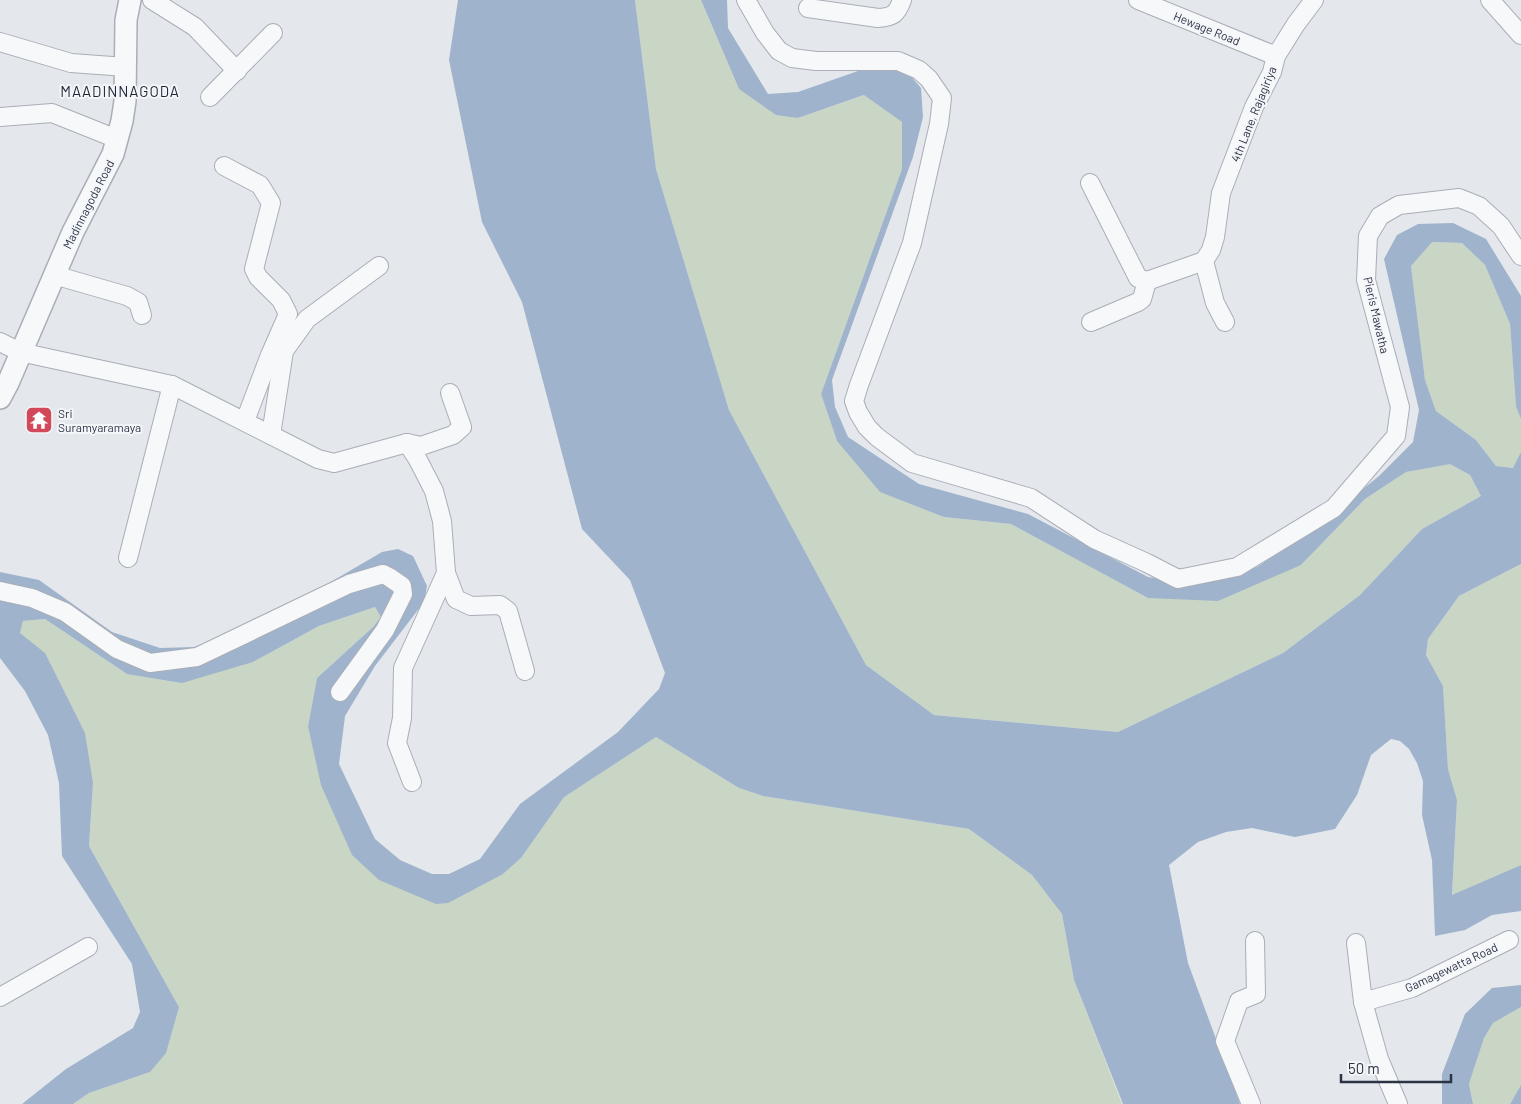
<svg xmlns="http://www.w3.org/2000/svg" width="1521" height="1104" font-family="Barlow,sans-serif">
  <style>
    .green { fill: #c9d6c5 }
    .water { fill: #9fb4cc }
    .lines { fill: none; stroke-linecap: round; stroke-linejoin: round }
    .minor-casing { stroke: #a9aeb7; stroke-width: 20 }
    .tertiary-casing { stroke: #a9aeb7; stroke-width: 24 }
    .minor { stroke: #f7f8fa; stroke-width: 18 }
    .tertiary { stroke: #f7f8fa; stroke-width: 21 }
    .labels { text-anchor: middle; dominant-baseline: central; stroke-width: 4; stroke-linejoin: round; paint-order: stroke }
    .street-label { font-size: 12px; fill: #2b3445; stroke: #f4f6f9 }
    .poi-label { font-size: 12px; fill: #2b3445; stroke: #f4f6f9; text-anchor: start }
    .quarter-label { font-size: 15px; letter-spacing: 1px; fill: #1d2536; stroke: #f4f6f9 }
  </style>
  <rect width="100%" height="100%" fill="#e4e7ec"/>
  <g class="green">
    <path d="M 635,0 L 701,0 L 739,89 L 798,118 L 865,95 L 902,122 L 902,169 L 821,394 L 837,441 L 944,517 L 1011,524 L 1148,598 L 1301,565 L 1365,499 L 1406,472 L 1449,463 L 1470,475 L 1481,496 L 1422,529 L 1360,595 L 1283,653 L 1118,732 L 934,715 L 866,665 L 729,410 L 656,169 Z"/>
    <path d="M 1431,242 L 1462,243 L 1485,265 L 1510,324 L 1516,405 L 1521,419 L 1521,452 L 1514,468 L 1496,466 L 1476,440 L 1436,411 L 1425,380 L 1411,266 Z"/>
    <path d="M 1521,564 L 1521,865 L 1452,896 L 1457,800 L 1448,769 L 1443,686 L 1426,655 L 1428,639 L 1459,596 Z"/>
    <path d="M 375,607 L 381,617 L 373,627 L 317,678 L 308,726 L 379,880 L 503,874 L 521,858 L 564,796 L 656,737 L 739,788 L 763,796 L 969,829 L 1032,875 L 1062,914 L 1074,980 L 1122,1104 L 73,1104 L 89,1093 L 150,1072 L 179,1007 L 89,846 L 93,783 L 20,633 L 23,621 L 45,619 L 127,674 L 253,662 L 319,626 Z"/>
    <path d="M 1521,1007 L 1521,1085 L 1510,1104 L 1473,1104 L 1469,1084 L 1484,1038 L 1493,1023 Z"/>
  </g>
  <g class="water">
    <path d="M 458,0 L 635,0 L 656,169 L 729,410 L 866,665 L 934,715 L 1118,732 L 1283,653 L 1360,595 L 1422,529 L 1481,496 L 1470,475 L 1450,464 L 1406,472 L 1365,499 L 1301,565 L 1218,601 L 1148,598 L 1011,524 L 944,517 L 880,492 L 837,441 L 821,394 L 902,169 L 902,122 L 864,95 L 798,118 L 776,115 L 739,89 L 701,0 L 727,0 L 728,28 L 768,94 L 798,92 L 878,64 L 909,74 L 921,88 L 923,117 L 913,157 L 832,380 L 835,407 L 848,437 L 919,484 L 1028,514 L 1148,577 L 1193,584 L 1257,567 L 1310,532 L 1379,476 L 1413,442 L 1419,410 L 1384,259 L 1397,235 L 1418,224 L 1453,223 L 1486,239 L 1521,296 L 1521,419 L 1516,406 L 1510,324 L 1485,265 L 1462,243 L 1432,242 L 1411,266 L 1425,380 L 1436,411 L 1476,440 L 1496,466 L 1513,468 L 1521,452 L 1521,564 L 1459,596 L 1428,639 L 1426,655 L 1443,686 L 1448,769 L 1457,800 L 1452,895 L 1521,865 L 1521,911 L 1492,915 L 1465,930 L 1435,936 L 1432,860 L 1422,815 L 1423,781 L 1417,763 L 1409,749 L 1400,741 L 1391,739 L 1371,755 L 1357,795 L 1335,829 L 1295,837 L 1252,828 L 1226,832 L 1198,842 L 1169,865 L 1188,963 L 1240,1104 L 1123,1104 L 1074,980 L 1062,914 L 1032,875 L 969,829 L 763,796 L 739,788 L 656,737 L 564,797 L 521,858 L 503,874 L 448,903 L 436,904 L 379,880 L 352,855 L 321,785 L 308,726 L 317,678 L 373,627 L 381,617 L 375,607 L 319,626 L 253,662 L 182,683 L 127,674 L 45,619 L 23,621 L 20,633 L 45,653 L 85,733 L 93,783 L 89,846 L 179,1007 L 166,1053 L 150,1072 L 89,1093 L 73,1104 L 22,1104 L 66,1069 L 133,1028 L 140,1012 L 132,964 L 62,856 L 59,783 L 48,735 L 25,691 L 0,658 L 0,572 L 39,580 L 112,632 L 160,648 L 194,647 L 259,624 L 382,552 L 398,549 L 413,556 L 427,586 L 424,602 L 375,666 L 345,716 L 339,764 L 375,839 L 400,860 L 432,874 L 449,874 L 480,859 L 520,804 L 618,732 L 659,689 L 665,673 L 630,580 L 582,529 L 522,302 L 482,222 L 449,60 Z"/>
    <path d="M 1521,985 L 1521,1007 L 1493,1023 L 1484,1038 L 1469,1084 L 1473,1104 L 1442,1104 L 1442,1074 L 1465,1014 L 1492,988 Z"/>
    <path d="M 1521,1085 L 1521,1104 L 1510,1104 Z"/>
  </g>
  <g class="lines">
    <g class="minor-casing">
      <g id="minor">
        <path d="M 152,0 L 195,27 L 237,71"/>
        <path d="M 746,0 L 765,33 L 779,51 L 792,58 L 816,61 L 898,61 L 919,70 L 929,79 L 942,98 L 939,124 L 912,243 L 859,385 L 854,401 L 858,412 L 867,427 L 877,437 L 912,463 L 1031,498 L 1094,539 L 1147,563 L 1178,579 L 1237,567 L 1334,508 L 1396,436 L 1400,407 L 1366,280 L 1368,236 L 1380,216 L 1399,205 L 1459,198 L 1479,206 L 1501,226 L 1521,256"/>
        <path d="M 1138,0 L 1276,56"/>
        <path d="M 1490,0 L 1521,35"/>
        <path d="M 808,8 L 878,18 C 893,17 897,14 902,0"/>
        <path d="M 0,42 L 71,63 L 126,67"/>
        <path d="M 210,97 L 273,33"/>
        <path d="M 0,117 L 52,113 L 117,139"/>
        <path d="M 224,166 L 260,185 L 271,203 L 254,269 L 258,277 L 281,300 L 288,314 L 270,355 L 245,421"/>
        <path d="M 1090,183 L 1138,278 L 1147,281 L 1204,261 L 1211,250 L 1215,237 L 1221,193 L 1254,107 L 1272,72 L 1276,56 L 1296,24 L 1314,0"/>
        <path d="M 1204,261 L 1215,303 L 1225,322"/>
        <path d="M 54,275 L 127,296 L 138,302 L 142,315"/>
        <path d="M 1091,322 L 1138,302 L 1142,299 L 1147,281"/>
        <path d="M 0,342 L 20,352 L 172,385 L 318,459 L 334,463 L 407,443 L 417,458 L 434,491 L 442,521 L 446,573 L 456,599 L 471,606 L 500,605 L 508,611 L 525,671"/>
        <path d="M 271,435 L 284,351 L 307,319 L 379,266"/>
        <path d="M 407,443 L 421,446 L 453,435 L 462,427 L 450,393"/>
        <path d="M 128,558 L 172,385"/>
        <path d="M 0,591 L 32,598 L 65,612 L 117,649 L 150,663 L 197,657 L 349,584 L 383,574 L 389,577 L 402,586 L 403,594 L 385,630 L 340,692"/>
        <path d="M 412,782 L 397,743 L 402,718 L 403,668 L 446,573"/>
        <path d="M 1356,943 L 1363,1002 L 1379,1059 L 1398,1104"/>
        <path d="M 0,997 L 88,947"/>
        <path d="M 1363,1002 L 1412,988 L 1509,940"/>
        <path d="M 1251,1104 L 1225,1041 L 1239,1001 L 1256,994 L 1255,941"/>
      </g>
    </g>
    <g class="tertiary-casing">
      <path id="tertiary" d="M 0,398 L 8,383 L 73,232 L 113,154 L 122,121 L 125,101 L 126,20 L 130,0"/>
    </g>
    <use href="#minor" class="minor"/>
    <use href="#tertiary" class="tertiary"/>
  </g>
  <defs>
    <g id="temple-square" transform="scale(1.4375)"><rect x="-9" y="-9" width="18" height="18" rx="4" fill="#d1495b" stroke="#f4f6f9"/><path d="M0-6L5-2H3V0L6.5 2.5H4V6H1.5V3h-3V6H-4V2.5H-6.5L-3 0V-2H-5Z" fill="#fff"/></g>
  </defs>
  <g fill-rule="evenodd">
    <use href="#temple-square" x="39" y="420"/>
  </g>
  <g class="labels">
    <g class="street-label">
      <text transform="translate(1207 28) rotate(22)">Hewage Road</text>
      <text transform="translate(1253 114) rotate(-68)">4th Lane, Rajagiriya</text>
      <text transform="translate(88 204) rotate(-63)">Madinnagoda Road</text>
      <text transform="translate(1377 315) rotate(77)">Pieris Mawatha</text>
      <text transform="translate(1451 967) rotate(-25)">Gamagewatta Road</text>
    </g>
    <g class="poi-label">
      <text x="58" y="413">Sri<tspan x="58" dy="14">Suramyaramaya</tspan></text>
    </g>
    <g class="quarter-label">
      <text x="120" y="91">MAADINNAGODA</text>
    </g>
  </g>
  <path d="M1341 1074v8h110v-8" fill="none" stroke="#2b3445" stroke-width="2.5"/>
  <text x="1348" y="1074" font-size="15" fill="#2b3445" stroke="#f4f6f9" stroke-width="4" paint-order="stroke">50 m</text>
</svg>
